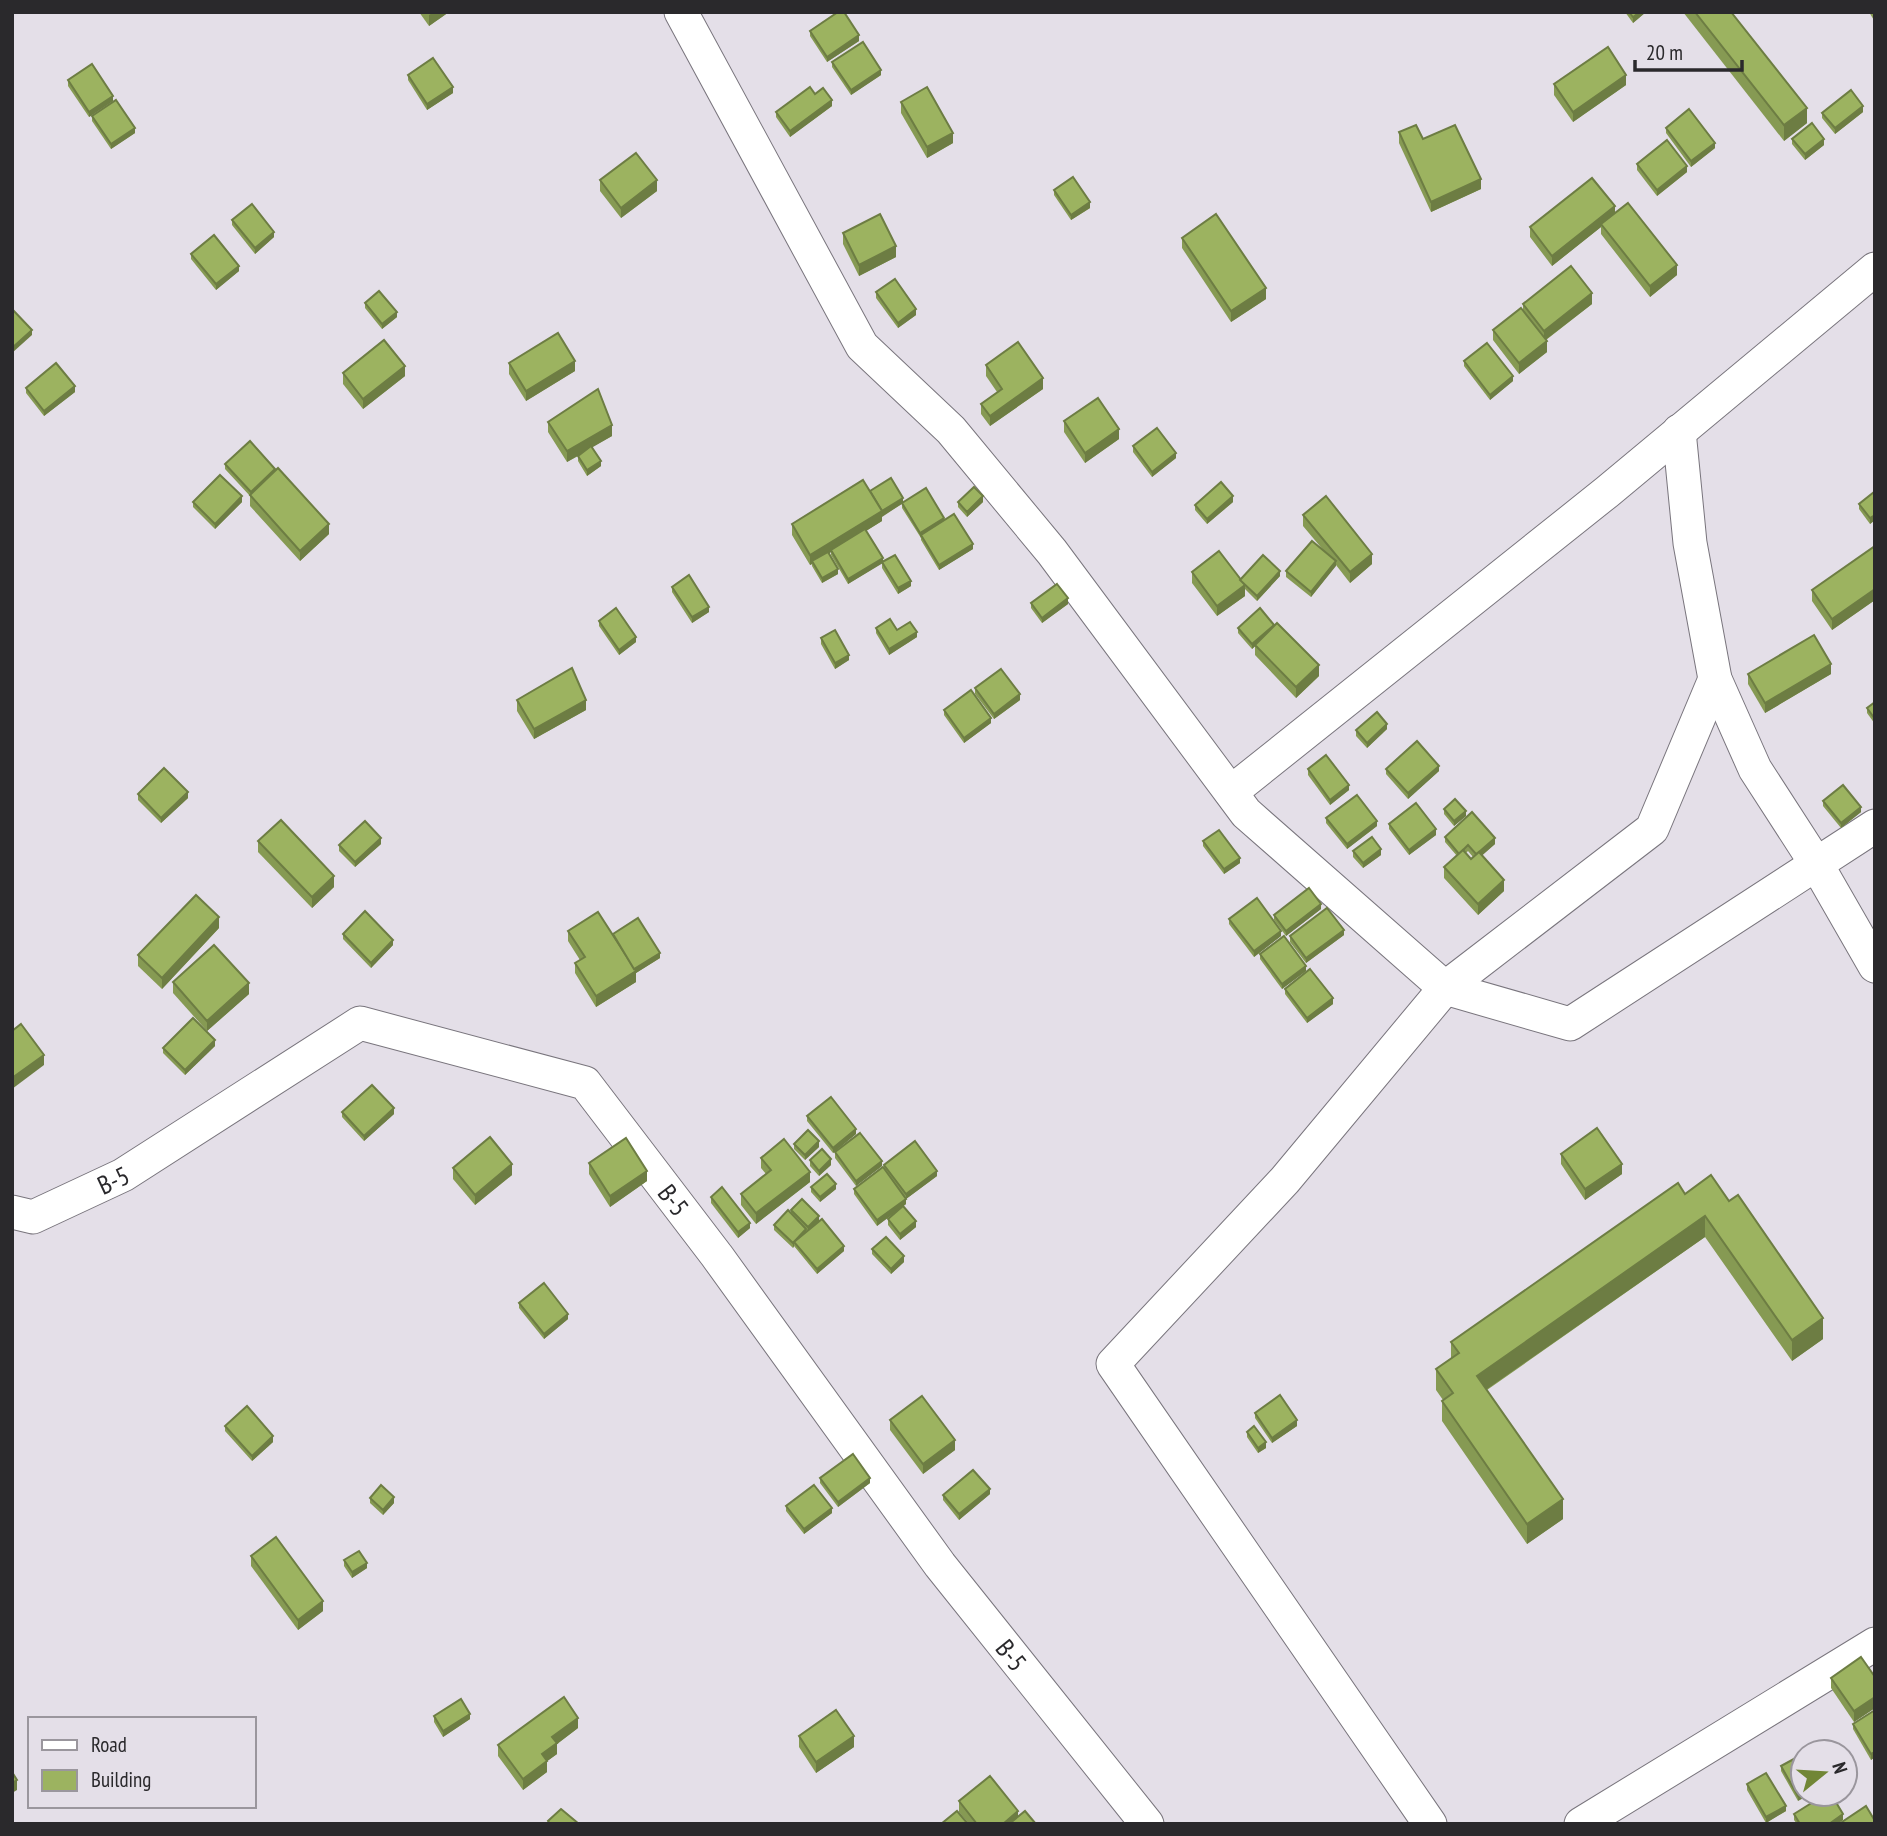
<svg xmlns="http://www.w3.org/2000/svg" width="1887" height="1836" font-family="'PT Sans Narrow',sans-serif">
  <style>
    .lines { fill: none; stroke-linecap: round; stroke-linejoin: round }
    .minor-casing { stroke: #79757d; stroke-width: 35 }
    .minor { stroke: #fff; stroke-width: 33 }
    .wall { fill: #869a53; fill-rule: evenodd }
    .shaded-wall { fill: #6d7d43 }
    .building { fill: #9cb360; stroke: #6d7d43; stroke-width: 2 }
    .labels { text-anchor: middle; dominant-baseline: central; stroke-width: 5; stroke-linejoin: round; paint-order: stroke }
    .street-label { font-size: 26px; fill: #2a292c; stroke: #e4dfe8 }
  </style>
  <rect width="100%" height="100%" fill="#e4dfe8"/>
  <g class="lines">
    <g class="minor-casing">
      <g id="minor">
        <path d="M 681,12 L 862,346 L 951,430 L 1052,552 L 1246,813 L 1445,988 L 1570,1024 L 1875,826"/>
        <path d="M 1679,431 L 1690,543 L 1715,679 L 1755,769 L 1817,865 L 1875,966"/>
        <path d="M 1231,792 L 1607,492 L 1875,269"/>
        <path id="s1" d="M 12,1212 L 33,1217 L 123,1175 L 360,1023 L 585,1083 L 717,1256 L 940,1565 L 1147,1824"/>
        <path d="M 1430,1824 L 1113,1364 L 1285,1180 L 1445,988 L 1652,829 L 1715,679"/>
        <path d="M 1581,1824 L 1875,1644"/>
      </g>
    </g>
    <use href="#minor" class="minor"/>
  </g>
  <g class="wall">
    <path d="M 419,12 L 449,12 L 429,26 Z"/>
    <path d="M 1625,12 L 1646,12 L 1633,23 Z"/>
    <path d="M 1683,12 L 1731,12 L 1807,123 L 1784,141 Z"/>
    <path d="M 1869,12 L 1875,12 L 1875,22 Z"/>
    <path d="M 810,31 L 859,41 L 827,62 L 810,36 Z"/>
    <path d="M 832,62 L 881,75 L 851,95 L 832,67 Z"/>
    <path d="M 408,75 L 453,93 L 427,110 L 408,80 Z"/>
    <path d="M 68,80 L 113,101 L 89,117 L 68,86 Z"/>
    <path d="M 1554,84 L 1626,85 L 1573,122 L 1554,95 Z"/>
    <path d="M 815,94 L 832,106 L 790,137 L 776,117 L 776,112 Z"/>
    <path d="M 901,102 L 953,143 L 927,158 L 901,113 Z"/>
    <path d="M 1863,112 L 1835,134 L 1822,118 L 1822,113 Z"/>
    <path d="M 92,116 L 135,133 L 111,149 L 92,121 Z"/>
    <path d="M 1666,128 L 1715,148 L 1691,167 L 1666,133 Z"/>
    <path d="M 1399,132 L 1423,139 L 1481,189 L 1431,212 L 1399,143 Z"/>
    <path d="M 1792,139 L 1824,145 L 1805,160 L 1792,144 Z"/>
    <path d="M 1637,164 L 1687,172 L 1657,196 L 1637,170 Z"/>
    <path d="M 600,180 L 657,191 L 621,218 L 600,191 Z"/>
    <path d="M 1054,190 L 1090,208 L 1071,220 L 1054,195 Z"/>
    <path d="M 1615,213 L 1677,275 L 1650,297 L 1601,234 L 1601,227 L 1552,266 L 1530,237 L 1530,227 Z"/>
    <path d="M 232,220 L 274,237 L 255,254 L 232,225 Z"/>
    <path d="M 843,233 L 896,257 L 859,276 L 843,244 Z"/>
    <path d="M 1182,238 L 1266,299 L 1231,322 L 1182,248 Z"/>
    <path d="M 191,254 L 239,271 L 216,290 L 191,259 Z"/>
    <path d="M 876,292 L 916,315 L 898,328 L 876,298 Z"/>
    <path d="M 365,303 L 397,317 L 382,329 L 365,308 Z"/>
    <path d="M 1523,304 L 1592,304 L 1546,340 L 1547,352 L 1519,374 L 1493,340 L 1493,330 L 1523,311 Z"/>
    <path d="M 1464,361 L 1513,381 L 1490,400 L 1464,366 Z"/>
    <path d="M 509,363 L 575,371 L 526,401 L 509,374 Z"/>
    <path d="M 986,365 L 1043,389 L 990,426 L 981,414 L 981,404 L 997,392 L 986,376 Z"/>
    <path d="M 343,373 L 405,376 L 363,409 L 343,384 Z"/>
    <path d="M 26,388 L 75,392 L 44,416 L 26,393 Z"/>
    <path d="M 1064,421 L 1119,439 L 1085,463 L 1064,432 Z"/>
    <path d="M 548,422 L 612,436 L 592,447 L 601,466 L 587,476 L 578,461 L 578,456 L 567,462 L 548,432 Z"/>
    <path d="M 1133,446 L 1176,458 L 1152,477 L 1133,452 Z"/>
    <path d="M 225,464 L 275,471 L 329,534 L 300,561 L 250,506 L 250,496 L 225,469 Z"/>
    <path d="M 870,491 L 903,502 L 944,521 L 973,549 L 939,570 L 921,540 L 921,538 L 902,508 L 902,504 L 882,516 L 882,521 L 866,531 L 883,562 L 911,586 L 898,594 L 882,568 L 882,563 L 848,584 L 831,555 L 831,552 L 829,554 L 838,574 L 822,583 L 812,566 L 812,564 L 810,565 L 792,535 L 792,524 Z"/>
    <path d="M 1875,492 L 1875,520 L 1870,524 L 1859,509 L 1859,504 Z"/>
    <path d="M 193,502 L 242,502 L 215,529 L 193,507 Z"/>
    <path d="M 958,502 L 983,502 L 967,517 L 958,507 Z"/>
    <path d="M 1233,502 L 1207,524 L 1195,510 L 1195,505 Z"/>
    <path d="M 1303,515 L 1372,564 L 1350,583 L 1336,565 L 1311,597 L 1286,577 L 1286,571 L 1324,551 L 1303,526 Z"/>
    <path d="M 1875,546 L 1875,600 L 1832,630 L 1812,601 L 1812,590 Z"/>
    <path d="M 1192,572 L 1240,579 L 1280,576 L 1257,601 L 1245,589 L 1245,596 L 1217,616 L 1192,583 Z"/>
    <path d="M 672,587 L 709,612 L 692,623 L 672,592 Z"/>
    <path d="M 1031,603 L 1068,604 L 1042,623 L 1031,608 Z"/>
    <path d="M 599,621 L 636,642 L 619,655 L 599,626 Z"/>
    <path d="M 876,628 L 917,637 L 889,655 L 876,633 Z"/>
    <path d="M 1238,628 L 1319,676 L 1296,698 L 1255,655 L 1255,646 L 1252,649 L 1238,633 Z"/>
    <path d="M 821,638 L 849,660 L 835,669 L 821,644 Z"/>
    <path d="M 1748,674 L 1831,674 L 1765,713 L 1748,684 Z"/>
    <path d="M 975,688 L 1020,700 L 994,719 L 975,694 Z"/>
    <path d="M 517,700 L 586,710 L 534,739 L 517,711 Z"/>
    <path d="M 1875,702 L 1875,724 L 1867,713 L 1867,708 Z"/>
    <path d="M 944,710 L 991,723 L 964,743 L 944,715 Z"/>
    <path d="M 1387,729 L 1367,748 L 1356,736 L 1356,730 Z"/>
    <path d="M 1308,769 L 1349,790 L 1330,805 L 1308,775 Z"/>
    <path d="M 1386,769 L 1439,771 L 1408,799 L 1386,774 Z"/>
    <path d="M 138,794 L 188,798 L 161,823 L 138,800 Z"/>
    <path d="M 1823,801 L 1861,812 L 1841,828 L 1823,806 Z"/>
    <path d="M 1444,809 L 1466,816 L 1454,826 L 1444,814 Z"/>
    <path d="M 1326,818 L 1377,826 L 1347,849 L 1326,823 Z"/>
    <path d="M 1389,824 L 1436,835 L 1409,855 L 1389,829 Z"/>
    <path d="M 1445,837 L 1495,844 L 1482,855 L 1504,891 L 1478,915 L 1444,878 L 1444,867 L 1457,856 L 1445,842 ZM 1468,851 L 1473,857 L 1471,859 L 1466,853 Z"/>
    <path d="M 258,841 L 334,887 L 312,908 L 258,852 Z"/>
    <path d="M 1203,841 L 1240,863 L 1224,874 L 1203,846 Z"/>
    <path d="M 381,844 L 355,867 L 339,851 L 339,845 Z"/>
    <path d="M 1353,851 L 1381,855 L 1363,868 L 1353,857 Z"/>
    <path d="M 1321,909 L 1286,936 L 1274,920 L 1274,915 Z"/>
    <path d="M 1229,919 L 1281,936 L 1254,957 L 1229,924 Z"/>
    <path d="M 219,928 L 162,989 L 138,966 L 138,955 Z"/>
    <path d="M 568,931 L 613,935 L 660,958 L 636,973 L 636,982 L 596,1007 L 575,973 L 575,963 L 580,960 L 568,941 Z"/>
    <path d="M 343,934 L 393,945 L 371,968 L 343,939 Z"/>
    <path d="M 1344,935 L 1306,963 L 1290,942 L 1290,936 Z"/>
    <path d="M 1260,954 L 1306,971 L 1282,989 L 1260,959 Z"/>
    <path d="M 173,982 L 249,994 L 207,1031 L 173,993 Z"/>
    <path d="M 1285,989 L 1333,1004 L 1307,1023 L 1285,994 Z"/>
    <path d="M 215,1046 L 185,1075 L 163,1053 L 163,1048 Z"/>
    <path d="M 342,1112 L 394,1114 L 364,1141 L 342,1117 Z"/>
    <path d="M 807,1116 L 856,1134 L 833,1153 L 807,1121 Z"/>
    <path d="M 794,1144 L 819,1147 L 805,1160 L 794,1149 Z"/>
    <path d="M 835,1152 L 882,1166 L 856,1186 L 835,1158 Z"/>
    <path d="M 1561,1154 L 1622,1174 L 1585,1200 L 1561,1164 Z"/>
    <path d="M 761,1158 L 810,1182 L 756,1224 L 741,1205 L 741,1194 L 766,1174 L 761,1168 Z"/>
    <path d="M 810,1160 L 831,1165 L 819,1176 L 810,1166 Z"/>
    <path d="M 589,1163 L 647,1181 L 610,1207 L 589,1174 Z"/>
    <path d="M 884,1165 L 937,1176 L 906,1199 L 906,1204 L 877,1226 L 854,1194 L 854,1189 L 884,1170 Z"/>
    <path d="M 453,1168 L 512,1175 L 475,1205 L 453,1179 Z"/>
    <path d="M 811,1187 L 836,1189 L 820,1202 L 811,1192 Z"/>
    <path d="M 1685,1194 L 1823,1339 L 1792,1361 L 1705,1237 L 1487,1390 L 1563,1519 L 1527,1544 L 1442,1421 L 1442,1401 L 1443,1400 L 1436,1390 L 1436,1369 L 1451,1358 L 1451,1342 Z"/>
    <path d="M 711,1197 L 750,1228 L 738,1238 L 711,1203 Z"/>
    <path d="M 791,1210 L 819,1222 L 844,1251 L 817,1274 L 794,1246 L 793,1248 L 774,1230 L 774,1225 L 791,1213 Z"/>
    <path d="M 888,1219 L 916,1227 L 900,1240 L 888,1225 Z"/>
    <path d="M 872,1249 L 904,1262 L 891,1274 L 872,1254 Z"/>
    <path d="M 519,1303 L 568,1319 L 544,1339 L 519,1308 Z"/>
    <path d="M 1255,1413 L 1297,1426 L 1272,1443 L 1255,1418 Z"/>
    <path d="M 890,1420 L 955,1450 L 923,1474 L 890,1430 Z"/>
    <path d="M 225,1426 L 273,1442 L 252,1461 L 225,1431 Z"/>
    <path d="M 1247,1432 L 1266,1448 L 1258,1453 L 1247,1437 Z"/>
    <path d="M 820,1478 L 870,1483 L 838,1507 L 820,1483 Z"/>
    <path d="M 990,1494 L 959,1520 L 943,1500 L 943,1495 Z"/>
    <path d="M 370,1498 L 394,1503 L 383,1515 L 370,1503 Z"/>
    <path d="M 786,1506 L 832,1513 L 804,1534 L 786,1511 Z"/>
    <path d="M 251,1556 L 323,1611 L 298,1630 L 251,1566 Z"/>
    <path d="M 344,1560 L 367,1568 L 352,1578 L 344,1566 Z"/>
    <path d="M 1875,1677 L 1875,1708 L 1854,1722 L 1831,1688 L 1831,1678 Z"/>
    <path d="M 1875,1710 L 1875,1757 L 1871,1760 L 1853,1729 L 1853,1724 Z"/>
    <path d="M 434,1716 L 470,1719 L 443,1737 L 434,1722 Z"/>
    <path d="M 578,1728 L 557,1744 L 557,1754 L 547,1761 L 547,1772 L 523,1790 L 498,1756 L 498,1745 Z"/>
    <path d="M 799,1736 L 854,1747 L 816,1773 L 799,1747 Z"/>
    <path d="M 1803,1754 L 1798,1801 L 1781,1771 L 1781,1766 Z"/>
    <path d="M 1747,1784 L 1786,1811 L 1766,1823 L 1747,1790 Z"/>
    <path d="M 959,1801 L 1018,1817 L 1036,1824 L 969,1824 L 959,1812 Z"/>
    <path d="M 1794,1814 L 1843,1820 L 1837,1824 L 1797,1824 L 1794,1820 Z"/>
  </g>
  <g class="shaded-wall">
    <path d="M 434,12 L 449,12 L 429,26 L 429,15 Z"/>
    <path d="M 1640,12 L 1646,12 L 1633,23 L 1633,17 Z"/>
    <path d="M 859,35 L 859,41 L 827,62 L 827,57 Z"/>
    <path d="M 881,70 L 881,75 L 851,95 L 851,90 Z"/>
    <path d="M 1626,75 L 1626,85 L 1573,122 L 1573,112 Z"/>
    <path d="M 453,87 L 453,93 L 427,110 L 427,104 Z"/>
    <path d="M 113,96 L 113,101 L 89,117 L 89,112 Z"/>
    <path d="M 832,100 L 832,106 L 790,137 L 790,131 Z"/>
    <path d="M 1863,106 L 1863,112 L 1835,134 L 1835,128 Z"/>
    <path d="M 1807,108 L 1807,123 L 1784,141 L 1784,125 Z"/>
    <path d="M 135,128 L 135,133 L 111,149 L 111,144 Z"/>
    <path d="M 953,133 L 953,143 L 927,158 L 927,147 Z"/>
    <path d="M 1824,139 L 1824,145 L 1805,160 L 1805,154 Z"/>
    <path d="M 1715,143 L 1715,148 L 1691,167 L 1691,161 Z"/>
    <path d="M 1687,166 L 1687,172 L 1657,196 L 1657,190 Z"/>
    <path d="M 1481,179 L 1481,189 L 1431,212 L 1431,202 Z"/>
    <path d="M 657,180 L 657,191 L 621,218 L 621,208 Z"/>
    <path d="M 1090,202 L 1090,208 L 1071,220 L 1071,215 Z"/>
    <path d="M 1615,206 L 1615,217 L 1601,224 L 1601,227 L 1552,266 L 1552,256 Z"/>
    <path d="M 274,232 L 274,237 L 255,254 L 255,248 Z"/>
    <path d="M 896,246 L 896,257 L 859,276 L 859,265 Z"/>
    <path d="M 1677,265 L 1677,275 L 1650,297 L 1650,286 Z"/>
    <path d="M 239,266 L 239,271 L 216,290 L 216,284 Z"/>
    <path d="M 1266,288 L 1266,299 L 1231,322 L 1231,311 Z"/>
    <path d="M 1592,293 L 1592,304 L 1544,341 L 1544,331 Z"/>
    <path d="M 916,309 L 916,315 L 898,328 L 898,323 Z"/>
    <path d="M 397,312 L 397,317 L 382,329 L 382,324 Z"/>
    <path d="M 32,330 L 32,335 L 12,353 L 12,348 Z"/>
    <path d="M 1547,341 L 1547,352 L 1519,374 L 1519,363 Z"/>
    <path d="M 575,361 L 575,371 L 526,401 L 526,391 Z"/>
    <path d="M 405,366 L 405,376 L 363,409 L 363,399 Z"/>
    <path d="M 1513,376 L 1513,381 L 1490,400 L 1490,395 Z"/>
    <path d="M 1043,378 L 1043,389 L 990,426 L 990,416 Z"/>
    <path d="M 75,386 L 75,392 L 44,416 L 44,411 Z"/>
    <path d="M 612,425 L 612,436 L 567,462 L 567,451 Z"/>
    <path d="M 1119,429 L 1119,439 L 1085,463 L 1085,453 Z"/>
    <path d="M 1176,453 L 1176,458 L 1152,477 L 1152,472 Z"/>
    <path d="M 601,461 L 601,466 L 587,476 L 587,470 Z"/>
    <path d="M 275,469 L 275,474 L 251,497 L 251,492 Z"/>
    <path d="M 242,496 L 242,502 L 215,529 L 215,524 Z"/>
    <path d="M 983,496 L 983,502 L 967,517 L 967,512 Z"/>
    <path d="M 1233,496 L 1233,502 L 1207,524 L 1207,519 Z"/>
    <path d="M 903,498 L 903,503 L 882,517 L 882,511 Z"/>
    <path d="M 882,511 L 882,521 L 832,552 L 831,550 L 831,552 L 813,563 L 812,561 L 812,564 L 810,565 L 810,555 Z"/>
    <path d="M 1875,515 L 1875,520 L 1870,524 L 1870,518 Z"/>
    <path d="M 944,518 L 944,523 L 921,535 L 920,538 L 920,533 Z"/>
    <path d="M 329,524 L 329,534 L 300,561 L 300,551 Z"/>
    <path d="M 973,544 L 973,549 L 939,570 L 939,565 Z"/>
    <path d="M 1372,554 L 1372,564 L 1350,583 L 1350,572 Z"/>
    <path d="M 883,558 L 883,563 L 848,584 L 848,579 Z"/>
    <path d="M 1336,561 L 1336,566 L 1311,597 L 1311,592 Z"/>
    <path d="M 838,569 L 838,574 L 822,583 L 822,578 Z"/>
    <path d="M 1280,571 L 1280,576 L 1257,601 L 1257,596 Z"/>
    <path d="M 911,581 L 911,586 L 898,594 L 898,588 Z"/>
    <path d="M 1245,585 L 1245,596 L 1217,616 L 1217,606 Z"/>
    <path d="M 1875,589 L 1875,600 L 1832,630 L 1832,619 Z"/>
    <path d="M 1068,598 L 1068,604 L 1042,623 L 1042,618 Z"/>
    <path d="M 709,607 L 709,612 L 692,623 L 692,617 Z"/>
    <path d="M 1274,625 L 1274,630 L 1252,649 L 1252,644 Z"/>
    <path d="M 917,632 L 917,637 L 889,655 L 889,649 Z"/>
    <path d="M 636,637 L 636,642 L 619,655 L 619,650 Z"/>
    <path d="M 849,655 L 849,660 L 835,669 L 835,663 Z"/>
    <path d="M 1831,664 L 1831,674 L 1765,713 L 1765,703 Z"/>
    <path d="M 1319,665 L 1319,676 L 1296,698 L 1296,687 Z"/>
    <path d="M 1020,694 L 1020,700 L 994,719 L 994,714 Z"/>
    <path d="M 586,700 L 586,710 L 534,739 L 534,729 Z"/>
    <path d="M 991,718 L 991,723 L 964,743 L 964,738 Z"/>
    <path d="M 1387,724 L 1387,729 L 1367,748 L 1367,743 Z"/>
    <path d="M 1439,766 L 1439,771 L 1408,799 L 1408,793 Z"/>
    <path d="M 1349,785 L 1349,790 L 1330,805 L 1330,800 Z"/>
    <path d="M 188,792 L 188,798 L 161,823 L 161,818 Z"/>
    <path d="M 1861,807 L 1861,812 L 1841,828 L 1841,823 Z"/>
    <path d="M 1466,811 L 1466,816 L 1454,826 L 1454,821 Z"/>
    <path d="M 1377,821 L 1377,826 L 1347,849 L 1347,844 Z"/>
    <path d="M 1436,829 L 1436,835 L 1409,855 L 1409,850 Z"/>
    <path d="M 381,838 L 381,844 L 355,867 L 355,862 Z"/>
    <path d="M 1495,838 L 1495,844 L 1477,860 L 1477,855 Z"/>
    <path d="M 1381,849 L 1381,855 L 1363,868 L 1363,863 Z"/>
    <path d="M 1240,858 L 1240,863 L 1224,874 L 1224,869 Z"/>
    <path d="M 334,876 L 334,887 L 312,908 L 312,897 Z"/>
    <path d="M 1504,880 L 1504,891 L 1478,915 L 1478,904 Z"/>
    <path d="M 1321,904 L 1321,909 L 1286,936 L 1286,931 Z"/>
    <path d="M 219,917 L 219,928 L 162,989 L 162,978 Z"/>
    <path d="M 1344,930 L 1344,935 L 1306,963 L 1306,958 Z"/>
    <path d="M 1281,931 L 1281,936 L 1254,957 L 1254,951 Z"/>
    <path d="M 393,940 L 393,945 L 371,968 L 371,963 Z"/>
    <path d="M 660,953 L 660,958 L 636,973 L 636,982 L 596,1007 L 596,996 L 634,969 Z"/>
    <path d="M 1306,966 L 1306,971 L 1282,989 L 1282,984 Z"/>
    <path d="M 249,983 L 249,994 L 207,1031 L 207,1021 Z"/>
    <path d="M 1333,998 L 1333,1004 L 1307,1023 L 1307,1018 Z"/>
    <path d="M 215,1040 L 215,1046 L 185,1075 L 185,1070 Z"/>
    <path d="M 44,1055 L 44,1065 L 12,1089 L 12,1078 Z"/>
    <path d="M 394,1108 L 394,1114 L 364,1141 L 364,1136 Z"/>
    <path d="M 856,1129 L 856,1134 L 833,1153 L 833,1148 Z"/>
    <path d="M 819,1141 L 819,1147 L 805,1160 L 805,1155 Z"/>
    <path d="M 831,1159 L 831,1165 L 819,1176 L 819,1171 Z"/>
    <path d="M 882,1161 L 882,1166 L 856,1186 L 856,1181 Z"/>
    <path d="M 512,1164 L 512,1175 L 475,1205 L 475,1195 Z"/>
    <path d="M 1622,1164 L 1622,1174 L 1585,1200 L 1585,1189 Z"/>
    <path d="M 647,1171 L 647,1181 L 610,1207 L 610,1196 Z"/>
    <path d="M 937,1171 L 937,1176 L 906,1199 L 906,1194 Z"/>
    <path d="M 810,1172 L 810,1182 L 756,1224 L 756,1213 Z"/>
    <path d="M 836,1184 L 836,1189 L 820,1202 L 820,1197 Z"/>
    <path d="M 906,1199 L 906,1204 L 877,1226 L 877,1220 Z"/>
    <path d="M 819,1216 L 819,1222 L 808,1233 L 808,1227 Z"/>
    <path d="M 1705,1216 L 1705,1237 L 1477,1396 L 1477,1376 Z"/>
    <path d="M 916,1221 L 916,1227 L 900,1240 L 900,1234 Z"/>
    <path d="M 750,1223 L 750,1228 L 738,1238 L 738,1232 Z"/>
    <path d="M 806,1229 L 806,1234 L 794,1242 L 794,1246 L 793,1248 L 793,1243 Z"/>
    <path d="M 844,1246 L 844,1251 L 817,1274 L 817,1269 Z"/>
    <path d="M 904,1256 L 904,1262 L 891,1274 L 891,1269 Z"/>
    <path d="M 568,1314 L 568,1319 L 544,1339 L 544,1334 Z"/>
    <path d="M 1823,1318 L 1823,1339 L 1792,1361 L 1792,1340 Z"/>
    <path d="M 1297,1420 L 1297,1426 L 1272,1443 L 1272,1438 Z"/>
    <path d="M 273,1436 L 273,1442 L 252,1461 L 252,1456 Z"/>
    <path d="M 955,1440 L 955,1450 L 923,1474 L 923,1464 Z"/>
    <path d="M 1266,1442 L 1266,1448 L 1258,1453 L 1258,1448 Z"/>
    <path d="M 870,1478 L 870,1483 L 838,1507 L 838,1502 Z"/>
    <path d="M 990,1489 L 990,1494 L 959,1520 L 959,1514 Z"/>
    <path d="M 394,1497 L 394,1503 L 383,1515 L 383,1510 Z"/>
    <path d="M 1563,1499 L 1563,1519 L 1527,1544 L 1527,1524 Z"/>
    <path d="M 832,1508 L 832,1513 L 804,1534 L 804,1529 Z"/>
    <path d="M 367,1563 L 367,1568 L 352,1578 L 352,1572 Z"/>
    <path d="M 323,1601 L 323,1611 L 298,1630 L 298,1620 Z"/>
    <path d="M 1875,1697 L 1875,1708 L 1854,1722 L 1854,1711 Z"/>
    <path d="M 470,1714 L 470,1719 L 443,1737 L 443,1731 Z"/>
    <path d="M 578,1718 L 578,1728 L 557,1744 L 557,1754 L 542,1765 L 542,1754 L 552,1737 Z"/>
    <path d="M 854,1736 L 854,1747 L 816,1773 L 816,1762 Z"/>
    <path d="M 1875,1752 L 1875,1757 L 1871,1760 L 1871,1754 Z"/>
    <path d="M 547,1761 L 547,1772 L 523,1790 L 523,1779 Z"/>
    <path d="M 17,1780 L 17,1790 L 12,1793 L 12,1783 Z"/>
    <path d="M 1803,1793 L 1803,1794 L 1811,1794 L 1798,1801 L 1798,1796 Z"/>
    <path d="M 1786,1806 L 1786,1811 L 1766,1823 L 1766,1817 Z"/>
    <path d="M 1018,1811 L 1018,1822 L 1016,1824 L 1003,1824 Z"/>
    <path d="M 1843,1814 L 1843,1820 L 1837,1824 L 1829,1824 Z"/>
  </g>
  <g class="building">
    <path d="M 838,12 L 844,12 L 859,35 L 827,57 L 810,31 Z"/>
    <path d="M 1629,12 L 1640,12 L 1633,17 Z"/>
    <path d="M 1695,12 L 1731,12 L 1807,108 L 1784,125 Z"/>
    <path d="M 863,42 L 881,70 L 851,90 L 832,62 Z"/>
    <path d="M 1608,47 L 1626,75 L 1573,112 L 1554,84 Z"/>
    <path d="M 433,58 L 453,87 L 427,104 L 408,75 Z"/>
    <path d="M 92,64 L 113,96 L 89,112 L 68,80 Z"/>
    <path d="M 810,87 L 815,94 L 823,88 L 832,100 L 790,131 L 776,112 Z"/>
    <path d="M 927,87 L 953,133 L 927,147 L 901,102 Z"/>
    <path d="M 1851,90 L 1863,106 L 1835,128 L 1822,113 Z"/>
    <path d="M 116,100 L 135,128 L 111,144 L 92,116 Z"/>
    <path d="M 1689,109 L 1715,143 L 1691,161 L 1666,128 Z"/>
    <path d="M 1812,123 L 1824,139 L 1805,154 L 1792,139 Z"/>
    <path d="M 1416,125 L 1423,139 L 1455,125 L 1481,179 L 1431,202 L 1399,132 Z"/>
    <path d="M 1667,140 L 1687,166 L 1657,190 L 1637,164 Z"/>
    <path d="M 636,153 L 657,180 L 621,208 L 600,180 Z"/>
    <path d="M 1073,177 L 1090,202 L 1071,215 L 1054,190 Z"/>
    <path d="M 1592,178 L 1615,206 L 1552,256 L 1530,227 Z"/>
    <path d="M 1628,203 L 1677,265 L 1650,286 L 1601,224 Z"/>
    <path d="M 252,204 L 274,232 L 255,248 L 232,220 Z"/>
    <path d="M 880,214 L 896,246 L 859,265 L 843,233 Z"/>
    <path d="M 1216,214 L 1266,288 L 1231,311 L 1182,238 Z"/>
    <path d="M 214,235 L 239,266 L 216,284 L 191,254 Z"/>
    <path d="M 1571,266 L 1592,293 L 1544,331 L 1523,304 Z"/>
    <path d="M 895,279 L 916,309 L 898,323 L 876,292 Z"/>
    <path d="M 379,291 L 397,312 L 382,324 L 365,303 Z"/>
    <path d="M 1521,308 L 1547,341 L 1519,363 L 1493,330 Z"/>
    <path d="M 12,309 L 32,330 L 12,348 Z"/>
    <path d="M 558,333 L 575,361 L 526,391 L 509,363 Z"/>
    <path d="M 384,340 L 405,366 L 363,399 L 343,373 Z"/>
    <path d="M 1018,342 L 1043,378 L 990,416 L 981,404 L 1002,389 L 986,365 Z"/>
    <path d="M 1487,343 L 1513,376 L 1490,395 L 1464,361 Z"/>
    <path d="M 56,363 L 75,386 L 44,411 L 26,388 Z"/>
    <path d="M 598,389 L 612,425 L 567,451 L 548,422 Z"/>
    <path d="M 1098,398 L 1119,429 L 1085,453 L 1064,421 Z"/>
    <path d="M 1157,428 L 1176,453 L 1152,472 L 1133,446 Z"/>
    <path d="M 250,441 L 275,469 L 251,492 L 225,464 Z"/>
    <path d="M 591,446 L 601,461 L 587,470 L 578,456 Z"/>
    <path d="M 278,468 L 329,524 L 300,551 L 250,495 Z"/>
    <path d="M 220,475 L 242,496 L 215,524 L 193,502 Z"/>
    <path d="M 891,478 L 903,498 L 882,511 L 870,491 Z"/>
    <path d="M 863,480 L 882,511 L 810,555 L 792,524 Z"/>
    <path d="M 1221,482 L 1233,496 L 1207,519 L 1195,505 Z"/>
    <path d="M 974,487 L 983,496 L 967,512 L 958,502 Z"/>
    <path d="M 926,488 L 944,518 L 920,533 L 902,503 Z"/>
    <path d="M 1874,492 L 1875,515 L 1870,518 L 1859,504 Z"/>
    <path d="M 1326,496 L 1372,554 L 1350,572 L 1303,515 Z"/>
    <path d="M 954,514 L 973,544 L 939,565 L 921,535 Z"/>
    <path d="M 865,529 L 883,558 L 848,579 L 831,550 Z"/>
    <path d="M 1312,541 L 1336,561 L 1311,592 L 1286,571 Z"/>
    <path d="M 1875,546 L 1875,589 L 1832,619 L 1812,590 Z"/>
    <path d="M 1219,551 L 1245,585 L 1217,606 L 1192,572 Z"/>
    <path d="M 828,552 L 838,569 L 822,578 L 812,561 Z"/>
    <path d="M 895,555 L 911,581 L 898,588 L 882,562 Z"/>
    <path d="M 1263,555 L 1280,571 L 1257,596 L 1240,580 Z"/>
    <path d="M 689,575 L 709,607 L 692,617 L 672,587 Z"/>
    <path d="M 1057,584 L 1068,598 L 1042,618 L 1031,603 Z"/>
    <path d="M 616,608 L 636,637 L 619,650 L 599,621 Z"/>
    <path d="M 1260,608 L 1274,625 L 1252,644 L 1238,628 Z"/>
    <path d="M 890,619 L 897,630 L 910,622 L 917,632 L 889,649 L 876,628 Z"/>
    <path d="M 1277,623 L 1319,665 L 1296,687 L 1255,645 Z"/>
    <path d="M 835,630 L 849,655 L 835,663 L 821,638 Z"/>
    <path d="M 1814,635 L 1831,664 L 1765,703 L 1748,674 Z"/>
    <path d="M 572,668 L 586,700 L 534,729 L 517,700 Z"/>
    <path d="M 1001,669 L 1020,694 L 994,714 L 975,688 Z"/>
    <path d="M 971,690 L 991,718 L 964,738 L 944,710 Z"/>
    <path d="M 1875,702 L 1875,719 L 1867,708 Z"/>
    <path d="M 1377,712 L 1387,724 L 1367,743 L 1356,730 Z"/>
    <path d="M 1417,741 L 1439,766 L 1408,793 L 1386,769 Z"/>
    <path d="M 1326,755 L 1349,785 L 1330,800 L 1308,769 Z"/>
    <path d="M 164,768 L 188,792 L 161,818 L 138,794 Z"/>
    <path d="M 1843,785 L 1861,807 L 1841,823 L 1823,801 Z"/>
    <path d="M 1357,795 L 1377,821 L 1347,844 L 1326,818 Z"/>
    <path d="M 1455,799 L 1466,811 L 1454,821 L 1444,809 Z"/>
    <path d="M 1416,803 L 1436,829 L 1409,850 L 1389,824 Z"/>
    <path d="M 1472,812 L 1495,838 L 1479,852 L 1476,854 L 1468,845 L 1459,854 L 1445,837 Z"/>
    <path d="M 281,820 L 334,876 L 312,897 L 258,841 Z"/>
    <path d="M 365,821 L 381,838 L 355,862 L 339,845 Z"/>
    <path d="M 1219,830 L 1240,858 L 1224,869 L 1203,841 Z"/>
    <path d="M 1372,837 L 1381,849 L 1363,863 L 1353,851 Z"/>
    <path d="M 1463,850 L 1471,859 L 1479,852 L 1504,880 L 1478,904 L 1444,867 Z"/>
    <path d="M 1309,888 L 1321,904 L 1286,931 L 1274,915 Z"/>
    <path d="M 196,895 L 219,917 L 162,978 L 138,955 Z"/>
    <path d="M 1257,898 L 1281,931 L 1254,951 L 1229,919 Z"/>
    <path d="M 1327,908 L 1344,930 L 1306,958 L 1290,936 Z"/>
    <path d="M 365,911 L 393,940 L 371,963 L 343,934 Z"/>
    <path d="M 598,912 L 636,971 L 596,996 L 575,963 L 585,957 L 568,931 Z"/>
    <path d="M 638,918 L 660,953 L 634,969 L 613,934 Z"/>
    <path d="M 1284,936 L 1306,966 L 1282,984 L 1260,954 Z"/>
    <path d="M 214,945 L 249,983 L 207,1021 L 173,982 Z"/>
    <path d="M 1310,969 L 1333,998 L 1307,1018 L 1285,989 Z"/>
    <path d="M 193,1018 L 215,1040 L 185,1070 L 163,1048 Z"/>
    <path d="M 21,1024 L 44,1055 L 12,1078 L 12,1031 Z"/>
    <path d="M 372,1085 L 394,1108 L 364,1136 L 342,1112 Z"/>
    <path d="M 831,1097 L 856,1129 L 833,1148 L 807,1116 Z"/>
    <path d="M 1597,1128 L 1622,1164 L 1585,1189 L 1561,1154 Z"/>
    <path d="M 808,1130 L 819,1141 L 805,1155 L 794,1144 Z"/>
    <path d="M 860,1133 L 882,1161 L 856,1181 L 835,1152 Z"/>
    <path d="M 490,1137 L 512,1164 L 475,1195 L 453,1168 Z"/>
    <path d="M 626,1138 L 647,1171 L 610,1196 L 589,1163 Z"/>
    <path d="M 784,1139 L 810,1172 L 756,1213 L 741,1194 L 771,1170 L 761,1158 Z"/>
    <path d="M 915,1141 L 937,1171 L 906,1194 L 884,1165 Z"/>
    <path d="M 822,1149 L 831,1159 L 819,1171 L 810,1160 Z"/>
    <path d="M 883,1167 L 906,1199 L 877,1220 L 854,1189 Z"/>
    <path d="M 827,1174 L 836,1184 L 820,1197 L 811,1187 Z"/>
    <path d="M 1711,1175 L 1729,1201 L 1738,1195 L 1823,1318 L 1792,1340 L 1705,1216 L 1477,1376 L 1563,1499 L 1527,1524 L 1442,1401 L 1453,1393 L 1436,1369 L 1459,1353 L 1451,1342 L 1678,1183 L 1685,1194 Z"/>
    <path d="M 722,1187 L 750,1223 L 738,1232 L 711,1197 Z"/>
    <path d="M 802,1199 L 819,1216 L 808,1227 L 791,1210 Z"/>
    <path d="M 903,1206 L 916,1221 L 900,1234 L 888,1219 Z"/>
    <path d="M 788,1210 L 806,1229 L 793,1243 L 774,1225 Z"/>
    <path d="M 822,1219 L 844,1246 L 817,1269 L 794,1242 Z"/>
    <path d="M 886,1237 L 904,1256 L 891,1269 L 872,1249 Z"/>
    <path d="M 544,1283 L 568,1314 L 544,1334 L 519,1303 Z"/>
    <path d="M 1280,1395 L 1297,1420 L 1272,1438 L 1255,1413 Z"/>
    <path d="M 922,1396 L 955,1440 L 923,1464 L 890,1420 Z"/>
    <path d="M 247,1406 L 273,1436 L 252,1456 L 225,1426 Z"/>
    <path d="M 1254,1426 L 1266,1442 L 1258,1448 L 1247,1432 Z"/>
    <path d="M 853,1454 L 870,1478 L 838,1502 L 820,1478 Z"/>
    <path d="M 973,1470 L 990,1489 L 959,1514 L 943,1495 Z"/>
    <path d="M 381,1485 L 394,1497 L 383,1510 L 370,1498 Z"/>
    <path d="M 814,1485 L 832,1508 L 804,1529 L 786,1506 Z"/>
    <path d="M 276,1537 L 323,1601 L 298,1620 L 251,1556 Z"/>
    <path d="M 359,1551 L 367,1563 L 352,1572 L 344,1560 Z"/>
    <path d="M 1861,1657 L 1875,1677 L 1875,1697 L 1854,1711 L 1831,1678 Z"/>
    <path d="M 564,1697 L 578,1718 L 552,1737 L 557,1743 L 542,1754 L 547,1761 L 523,1779 L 498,1745 Z"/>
    <path d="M 461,1699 L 470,1714 L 443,1731 L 434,1716 Z"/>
    <path d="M 836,1710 L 854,1736 L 816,1762 L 799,1736 Z"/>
    <path d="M 1875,1710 L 1875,1752 L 1871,1754 L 1853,1724 Z"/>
    <path d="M 1815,1747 L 1817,1752 L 1806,1752 Z"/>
    <path d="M 1803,1754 L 1803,1793 L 1798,1796 L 1781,1766 Z"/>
    <path d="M 12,1772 L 17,1780 L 12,1783 Z"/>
    <path d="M 1766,1773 L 1786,1806 L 1766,1817 L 1747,1784 Z"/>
    <path d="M 990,1776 L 1018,1811 L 1003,1824 L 977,1824 L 959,1801 Z"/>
    <path d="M 1826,1794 L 1831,1794 L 1843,1814 L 1829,1824 L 1800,1824 L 1794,1814 Z"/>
    <path d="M 1866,1806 L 1875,1821 L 1875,1824 L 1839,1824 Z"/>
    <path d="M 561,1809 L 579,1824 L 550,1824 L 548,1821 Z"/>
    <path d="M 957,1811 L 968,1824 L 941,1824 Z"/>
    <path d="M 1025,1811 L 1036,1824 L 1009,1824 Z"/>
  </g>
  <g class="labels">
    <g class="street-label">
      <text stroke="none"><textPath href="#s1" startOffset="110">B-5</textPath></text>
      <text stroke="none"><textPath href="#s1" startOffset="782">B-5</textPath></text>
      <text stroke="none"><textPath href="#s1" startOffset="1349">B-5</textPath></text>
    </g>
  </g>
  <rect width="1887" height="1836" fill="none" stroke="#2a292c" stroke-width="28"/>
  <rect x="28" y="1717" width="228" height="91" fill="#e4dfe8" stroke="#9a969d" stroke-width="2"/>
  <rect x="42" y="1740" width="35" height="10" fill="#ffffff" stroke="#9a969d" stroke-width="2"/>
  <text x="91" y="1752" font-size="21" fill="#2a292c">Road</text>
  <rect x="42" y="1770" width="35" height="21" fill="#9cb360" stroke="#9a969d" stroke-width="2"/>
  <text x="91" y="1787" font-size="21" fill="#2a292c">Building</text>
  <g transform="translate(1824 1773) rotate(72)"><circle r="33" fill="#e4dfe8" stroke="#9a969d" stroke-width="2"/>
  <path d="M0-5L12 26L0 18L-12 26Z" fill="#718636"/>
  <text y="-10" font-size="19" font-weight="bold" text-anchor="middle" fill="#2a292c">N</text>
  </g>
  <path d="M1635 60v10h107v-10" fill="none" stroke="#2a292c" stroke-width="3.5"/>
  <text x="1646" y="60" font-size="21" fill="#2a292c" stroke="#e4dfe8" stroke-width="5" paint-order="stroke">20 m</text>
</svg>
